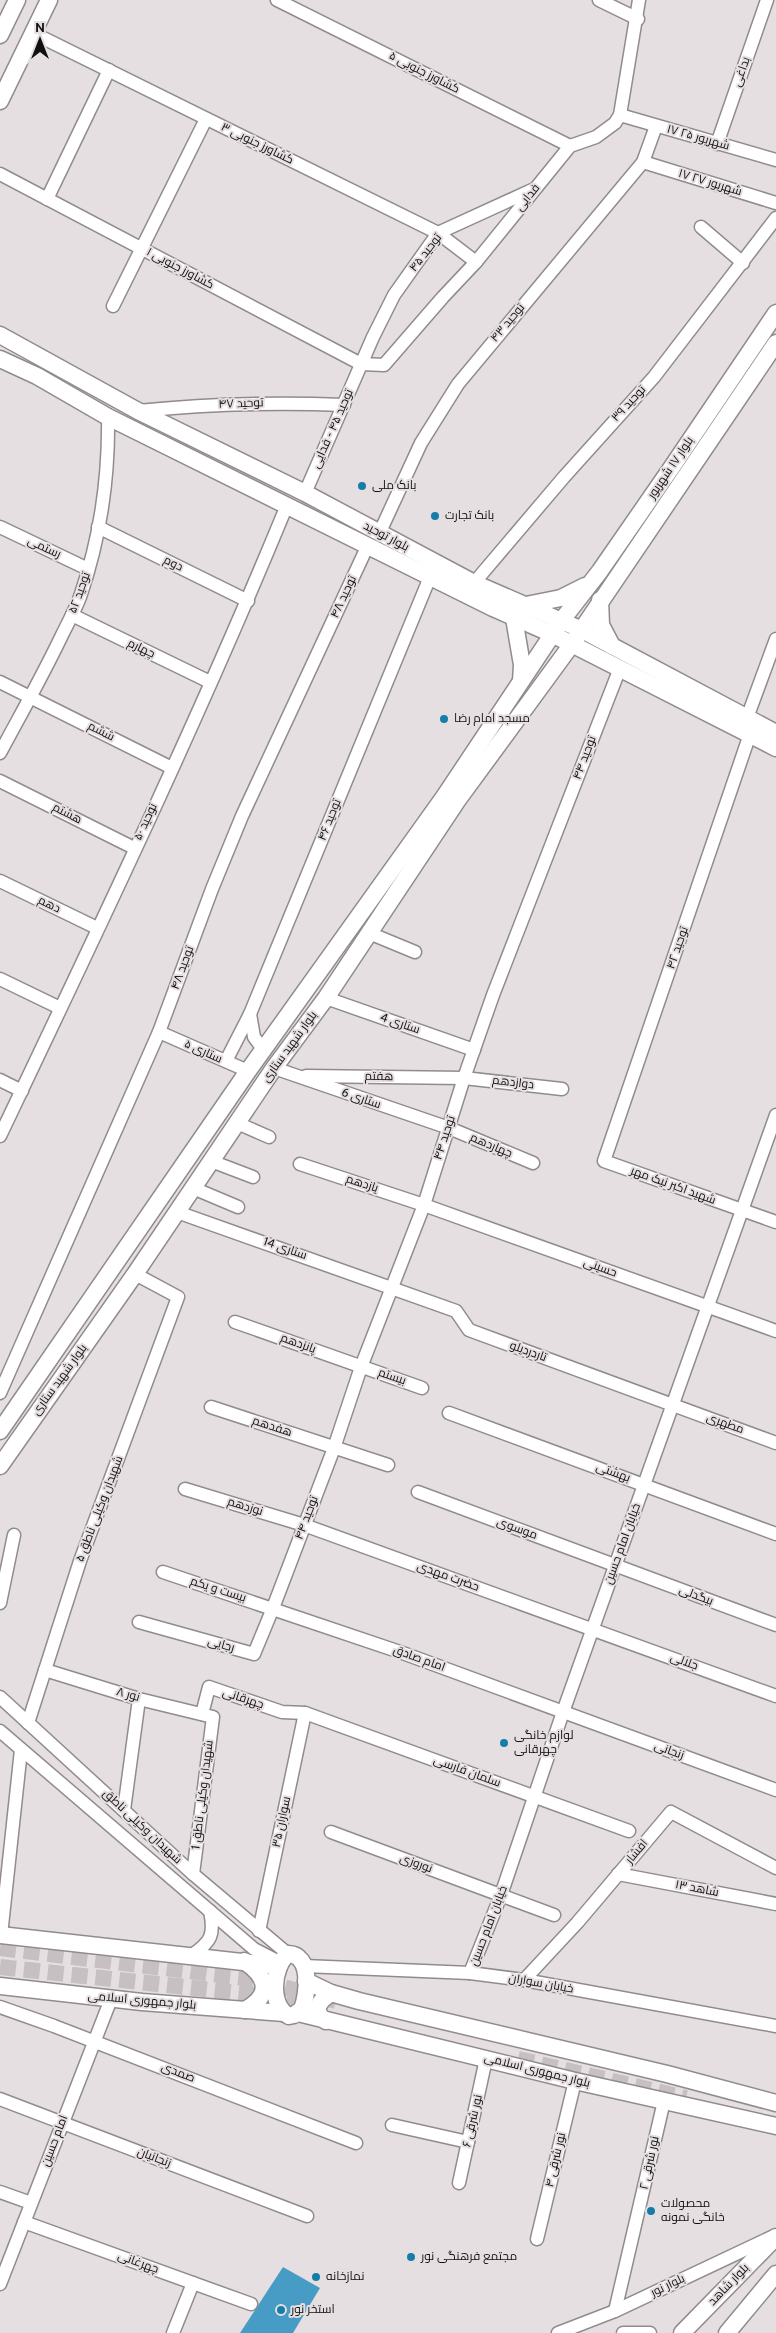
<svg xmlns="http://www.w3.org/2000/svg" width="776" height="2333" font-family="Overpass,Cairo,sans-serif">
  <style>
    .water { fill: #479cc5 }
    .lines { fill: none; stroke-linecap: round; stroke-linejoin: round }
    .major-tunnel { stroke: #c6c0c2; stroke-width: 16; stroke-dasharray: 16 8; stroke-linecap: butt }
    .minor-casing { stroke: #918b8d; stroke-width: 15 }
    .major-casing { stroke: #918b8d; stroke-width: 19 }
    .minor { stroke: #fff; stroke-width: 12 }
    .major { stroke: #fff; stroke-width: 16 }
    .poi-dot { fill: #157ea8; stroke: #e6dfe1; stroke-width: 2 }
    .labels { text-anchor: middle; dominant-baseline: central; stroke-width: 4; stroke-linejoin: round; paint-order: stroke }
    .street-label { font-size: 12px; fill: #110f10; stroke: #e6dfe1 }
    .poi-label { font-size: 12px; fill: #110f10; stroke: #e6dfe1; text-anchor: start }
  </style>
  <rect width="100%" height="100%" fill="#e6dfe1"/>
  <path class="water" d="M 283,2267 L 320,2288 L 293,2333 L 240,2333 Z"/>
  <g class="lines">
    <g class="major-tunnel">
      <path d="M 0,1948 L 253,1979 L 336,2001"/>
      <path d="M 0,1967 L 250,1994 L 314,2011"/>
      <path d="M 518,2059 L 686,2098"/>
    </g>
    <g class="minor-casing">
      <g id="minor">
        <path d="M 277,0 L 570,146"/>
        <path d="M 599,0 L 638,19"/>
        <path d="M 33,33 L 438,233 L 476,262"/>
        <path d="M 620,115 L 776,160"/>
        <path d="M 717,144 L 767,0"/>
        <path d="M 643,162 L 776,203"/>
        <path d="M 0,174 L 361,364 L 384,365 L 443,297 L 476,262 L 570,146 L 596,137 L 615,123 L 620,115 L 639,0"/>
        <path d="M 47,199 L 109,70"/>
        <path d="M 701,227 L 743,263"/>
        <path d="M 113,306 L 206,119"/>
        <path d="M 138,411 C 207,404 275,402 344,405"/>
        <path d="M 305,493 L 373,337 L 394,295 L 438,233 L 532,190"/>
        <path d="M 0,527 L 88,569"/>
        <path d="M 98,527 L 248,601"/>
        <path d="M 379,534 L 421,443 L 458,384 L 643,162 L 656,126"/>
        <path d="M 474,583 L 564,477 L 654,377 L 776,218"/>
        <path d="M 72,615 L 210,682"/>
        <path d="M 0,682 L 172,768"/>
        <path d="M 747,718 L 776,639"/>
        <path d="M 750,734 L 604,1161 L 776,1222"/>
        <path d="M 0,753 C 21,714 43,675 62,635 C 68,623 75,610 80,597 C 100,539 109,478 108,417"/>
        <path d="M 0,781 L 134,848"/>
        <path d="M 0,881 L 97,928"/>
        <path d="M 369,933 L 415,952"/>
        <path d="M 0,979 L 60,1008"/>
        <path d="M 326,998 L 474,1050"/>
        <path d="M 250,1014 L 254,1037 L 263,1049"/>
        <path d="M 159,1032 L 248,1071"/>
        <path d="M 226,1061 L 250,1014 L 430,577"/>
        <path d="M 274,1068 L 449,1128 L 533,1163"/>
        <path d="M 306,1076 L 464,1078 L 562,1089"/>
        <path d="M 0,1080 L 22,1091"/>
        <path d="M 237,1123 L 269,1137"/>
        <path d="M 0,1136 C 99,928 199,719 287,505"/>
        <path d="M 211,1161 L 253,1177"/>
        <path d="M 300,1164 L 424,1205 L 776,1331"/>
        <path d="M 193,1188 L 238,1207"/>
        <path d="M 177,1212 L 456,1311 L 469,1330 L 776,1443"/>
        <path d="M 235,1322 L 422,1388"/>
        <path d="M 0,1393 L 159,1032 L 212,889 L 242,816 L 368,545"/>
        <path d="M 211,1407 L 388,1465"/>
        <path d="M 449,1413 L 776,1534"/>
        <path d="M 185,1489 L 304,1525 L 776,1696"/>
        <path d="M 418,1492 L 776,1625"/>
        <path d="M 163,1572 L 400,1652 L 776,1790"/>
        <path d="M 0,1603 L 14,1535"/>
        <path d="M 139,1622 L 254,1654 L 273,1608 L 334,1448 L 361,1367 L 424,1205 L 464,1078 L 493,995 L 620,668"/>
        <path d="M 45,1670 L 139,1699 L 213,1717 L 193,1874"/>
        <path d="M 0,1697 L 193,1874 L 288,1954"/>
        <path d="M 202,1714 L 209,1687 L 282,1712 L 305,1713 L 629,1831"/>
        <path d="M 28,1723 L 80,1561 L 178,1297 L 135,1274"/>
        <path d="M 0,1731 L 254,1949 L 281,1963"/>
        <path d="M 124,1810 L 139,1699"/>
        <path d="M 331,1832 L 554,1915"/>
        <path d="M 618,1874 L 776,1904"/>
        <path d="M 259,1931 L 305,1713"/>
        <path d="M 1,1935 L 21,1750"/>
        <path d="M 192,1955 C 211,1942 215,1935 210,1911"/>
        <path d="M 304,1966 L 470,1973 L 524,1980 L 776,2026"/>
        <path d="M 470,1973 L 501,1895 L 563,1712 L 776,1115"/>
        <path d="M 524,1980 L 577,1923 L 671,1812 L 776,1868"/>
        <path d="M 0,2007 L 54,2026 L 356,2143"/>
        <path d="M 0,2099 L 307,2216"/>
        <path d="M 392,2125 L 468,2142"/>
        <path d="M 459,2183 L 486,2059"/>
        <path d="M 0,2192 L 31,2203"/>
        <path d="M 24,2222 L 251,2304"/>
        <path d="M 537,2239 L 575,2081"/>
        <path d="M 0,2284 L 111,1999"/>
        <path d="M 615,2311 L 664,2101"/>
        <path d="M 173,2333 L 193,2283"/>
        <path d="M 558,2333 L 615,2311 L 774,2236"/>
        <path d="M 623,2333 L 650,2333"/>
      </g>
    </g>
    <g class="major-casing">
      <g id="major">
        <path d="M 0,35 L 17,0"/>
        <path d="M 0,101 L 49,0"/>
        <path d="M 0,335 L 138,411 L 305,493 L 474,583 L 580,629 L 776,733"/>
        <path d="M 0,359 L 37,376 L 108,417 L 493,608 L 552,634 L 776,748"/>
        <path d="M 600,600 L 601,625 L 612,646"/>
        <path d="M 526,605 L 561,598 L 585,586"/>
        <path d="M 514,618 L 522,665 L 521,681"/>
        <path d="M 0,1431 L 248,1071 L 444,797 L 562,620 L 600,571 L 672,467 L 776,313"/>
        <path d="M 0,1466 L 135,1274 L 274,1068 L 326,998 L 457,801 L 572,644 L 776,343"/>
        <path d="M 0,1935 L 279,1966"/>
        <path d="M 288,1954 C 312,1954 308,1994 302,2009 L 294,2015 L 289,2016 C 269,2006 272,1967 288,1954 Z"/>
        <path d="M 244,1961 C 268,1977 272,1995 245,2010"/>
        <path d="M 306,1981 L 331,1993 L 359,2001 L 667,2074 L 776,2103"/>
        <path d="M 0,1986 L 142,2002 L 284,2013"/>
        <path d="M 298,2013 L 575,2081 L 776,2126"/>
        <path d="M 326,2021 C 311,2011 319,2001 331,1993"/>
        <path d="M 682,2333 L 776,2237"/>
        <path d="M 727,2333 L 776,2274"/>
      </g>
    </g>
    <use href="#minor" class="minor"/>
    <use href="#major" class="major"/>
  </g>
  <g class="poi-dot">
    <circle cx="362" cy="486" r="5"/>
    <circle cx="435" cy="516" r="5"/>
    <circle cx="444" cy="719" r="5"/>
    <circle cx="504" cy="1743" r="5"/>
    <circle cx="651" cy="2211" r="5"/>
    <circle cx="411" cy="2257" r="5"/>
    <circle cx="316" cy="2277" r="5"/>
    <circle cx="281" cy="2310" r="5"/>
  </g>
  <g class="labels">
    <g class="street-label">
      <text transform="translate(742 72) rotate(-71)">بداغی</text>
      <text transform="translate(424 73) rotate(27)">کشاورز جنوبی ۵</text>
      <text transform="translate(698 138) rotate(16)">۱۷ شهریور ۲۵</text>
      <text transform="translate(257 144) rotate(26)">کشاورز جنوبی ۳</text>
      <text transform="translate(710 183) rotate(17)">۱۷ شهریور ۲۷</text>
      <text transform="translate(528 198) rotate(-51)">فدایی</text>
      <text transform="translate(426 253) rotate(-52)">توحید ۴۵</text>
      <text transform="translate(180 269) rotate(28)">کشاورز جنوبی ۱</text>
      <text transform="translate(508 323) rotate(-50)">توحید ۴۳</text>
      <text transform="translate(241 404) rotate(-2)">توحید ۴۷</text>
      <text transform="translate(629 404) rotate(-47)">توحید ۳۹</text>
      <text transform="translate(333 429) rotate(-66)">توحید ۴۵ - فدایی</text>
      <text transform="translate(671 468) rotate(-56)">بلوار ۱۷ شهریور</text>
      <text transform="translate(386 537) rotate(28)">بلوار توحید</text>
      <text transform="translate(44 548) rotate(25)">رستمی</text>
      <text transform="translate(173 564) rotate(26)">دوم</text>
      <text transform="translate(80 593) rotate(-70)">توحید ۵۲</text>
      <text transform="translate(344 597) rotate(-65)">توحید ۴۸</text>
      <text transform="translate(141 649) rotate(26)">چهارم</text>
      <text transform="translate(101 732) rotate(27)">ششم</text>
      <text transform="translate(585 758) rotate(-69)">توحید ۴۴</text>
      <text transform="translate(67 814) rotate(27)">هشتم</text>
      <text transform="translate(330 820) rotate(-68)">توحید ۴۶</text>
      <text transform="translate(146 822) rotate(-65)">توحید ۵۰</text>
      <text transform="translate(49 905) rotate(26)">دهم</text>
      <text transform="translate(678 948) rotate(-71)">توحید ۴۲</text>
      <text transform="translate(183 968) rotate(-70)">توحید ۴۸</text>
      <text transform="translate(400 1024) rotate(19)">ستاری 4</text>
      <text transform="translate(290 1047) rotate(-54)">بلوار شهید ستاری</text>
      <text transform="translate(203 1052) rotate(24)">ستاری ۵</text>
      <text transform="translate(379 1077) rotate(1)">هفتم</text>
      <text transform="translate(513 1083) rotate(7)">دوازدهم</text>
      <text transform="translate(361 1099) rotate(19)">ستاری 6</text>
      <text transform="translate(445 1138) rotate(-72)">توحید ۴۴</text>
      <text transform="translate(491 1146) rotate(23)">چهاردهم</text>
      <text transform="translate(362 1184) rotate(18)">یازدهم</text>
      <text transform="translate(673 1186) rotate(20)">شهید اکبر نیک مهر</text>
      <text transform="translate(285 1249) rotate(19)">ستاری 14</text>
      <text transform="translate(600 1268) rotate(20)">حسینی</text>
      <text transform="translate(298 1344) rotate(20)">پانزدهم</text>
      <text transform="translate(528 1352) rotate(20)">تاردردیلو</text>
      <text transform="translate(392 1377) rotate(19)">بیستم</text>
      <text transform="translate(60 1380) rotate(-54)">بلوار شهید ستاری</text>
      <text transform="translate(725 1424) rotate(20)">مطهری</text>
      <text transform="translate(272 1427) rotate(18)">هفدهم</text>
      <text transform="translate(613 1473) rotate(20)">بهشتی</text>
      <text transform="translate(245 1507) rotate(17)">نوزدهم</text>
      <text transform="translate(100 1509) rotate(-69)">شهیدان وکیلی ناطق ۵</text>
      <text transform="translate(307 1518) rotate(-69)">توحید ۴۴</text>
      <text transform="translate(517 1529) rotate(20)">موسوی</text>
      <text transform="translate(623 1544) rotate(-70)">خیابان امام حسین</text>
      <text transform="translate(448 1577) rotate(20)">حضرت مهدی</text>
      <text transform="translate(218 1590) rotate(18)">بیست و یکم</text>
      <text transform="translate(696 1596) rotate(21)">بیگدلی</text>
      <text transform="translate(221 1645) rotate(16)">رجایی</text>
      <text transform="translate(419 1659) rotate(20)">امام صادق</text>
      <text transform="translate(684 1662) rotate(20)">جلالی</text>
      <text transform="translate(128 1695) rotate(16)">نور ۸</text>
      <text transform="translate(243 1699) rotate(18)">چهرقانی</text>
      <text transform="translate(669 1751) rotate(20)">زنجانی</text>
      <text transform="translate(467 1772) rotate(20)">سلمان فارسی</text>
      <text transform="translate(203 1795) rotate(-83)">شهیدان وکیلی ناطق 1</text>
      <text transform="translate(282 1822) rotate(-78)">سواران ۳۵</text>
      <text transform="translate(142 1827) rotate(43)">شهیدان وکیلی ناطق</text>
      <text transform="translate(637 1852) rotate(-50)">افشار</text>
      <text transform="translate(416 1864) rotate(20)">نوروزی</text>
      <text transform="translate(697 1889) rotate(11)">شاهد ۱۳</text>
      <text transform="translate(489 1926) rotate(-69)">خیابان امام حسین</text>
      <text transform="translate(541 1984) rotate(10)">خیابان سواران</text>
      <text transform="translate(142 2001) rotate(5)">بلوار جمهوری اسلامی</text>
      <text transform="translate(537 2071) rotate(14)">بلوار جمهوری اسلامی</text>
      <text transform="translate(178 2073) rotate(21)">صمدی</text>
      <text transform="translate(473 2121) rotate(-77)">نور شرقی ۶</text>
      <text transform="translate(55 2141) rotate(-69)">امام حسین</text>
      <text transform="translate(154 2158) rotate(21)">زنجانیان</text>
      <text transform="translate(556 2160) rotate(-77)">نور شرقی ۴</text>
      <text transform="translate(650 2163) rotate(-78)">نور شرقی ۲</text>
      <text transform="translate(138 2263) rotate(20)">چهرغانی</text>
      <text transform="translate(729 2285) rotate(-46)">بلوار شاهد</text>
      <text transform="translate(668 2286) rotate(-26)">بلوار نور</text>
    </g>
    <g class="poi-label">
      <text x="372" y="486">بانک ملی</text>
      <text x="445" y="516">بانک تجارت</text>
      <text x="454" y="719">مسجد امام رضا</text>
      <text x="514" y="1736">لوازم خانگی<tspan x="514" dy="14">چهرقانی</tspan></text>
      <text x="661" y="2204">محصولات<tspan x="661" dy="14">خانگی نمونه</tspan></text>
      <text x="421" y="2257">مجتمع فرهنگی نور</text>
      <text x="326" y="2277">نمازخانه</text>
      <text x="291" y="2310">استخر نور</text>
    </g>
  </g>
  <g transform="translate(40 40)" stroke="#e6dfe1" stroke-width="4" paint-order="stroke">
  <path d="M0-4L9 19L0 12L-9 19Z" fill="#110f10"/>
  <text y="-8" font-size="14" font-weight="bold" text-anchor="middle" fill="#110f10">N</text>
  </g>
</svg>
